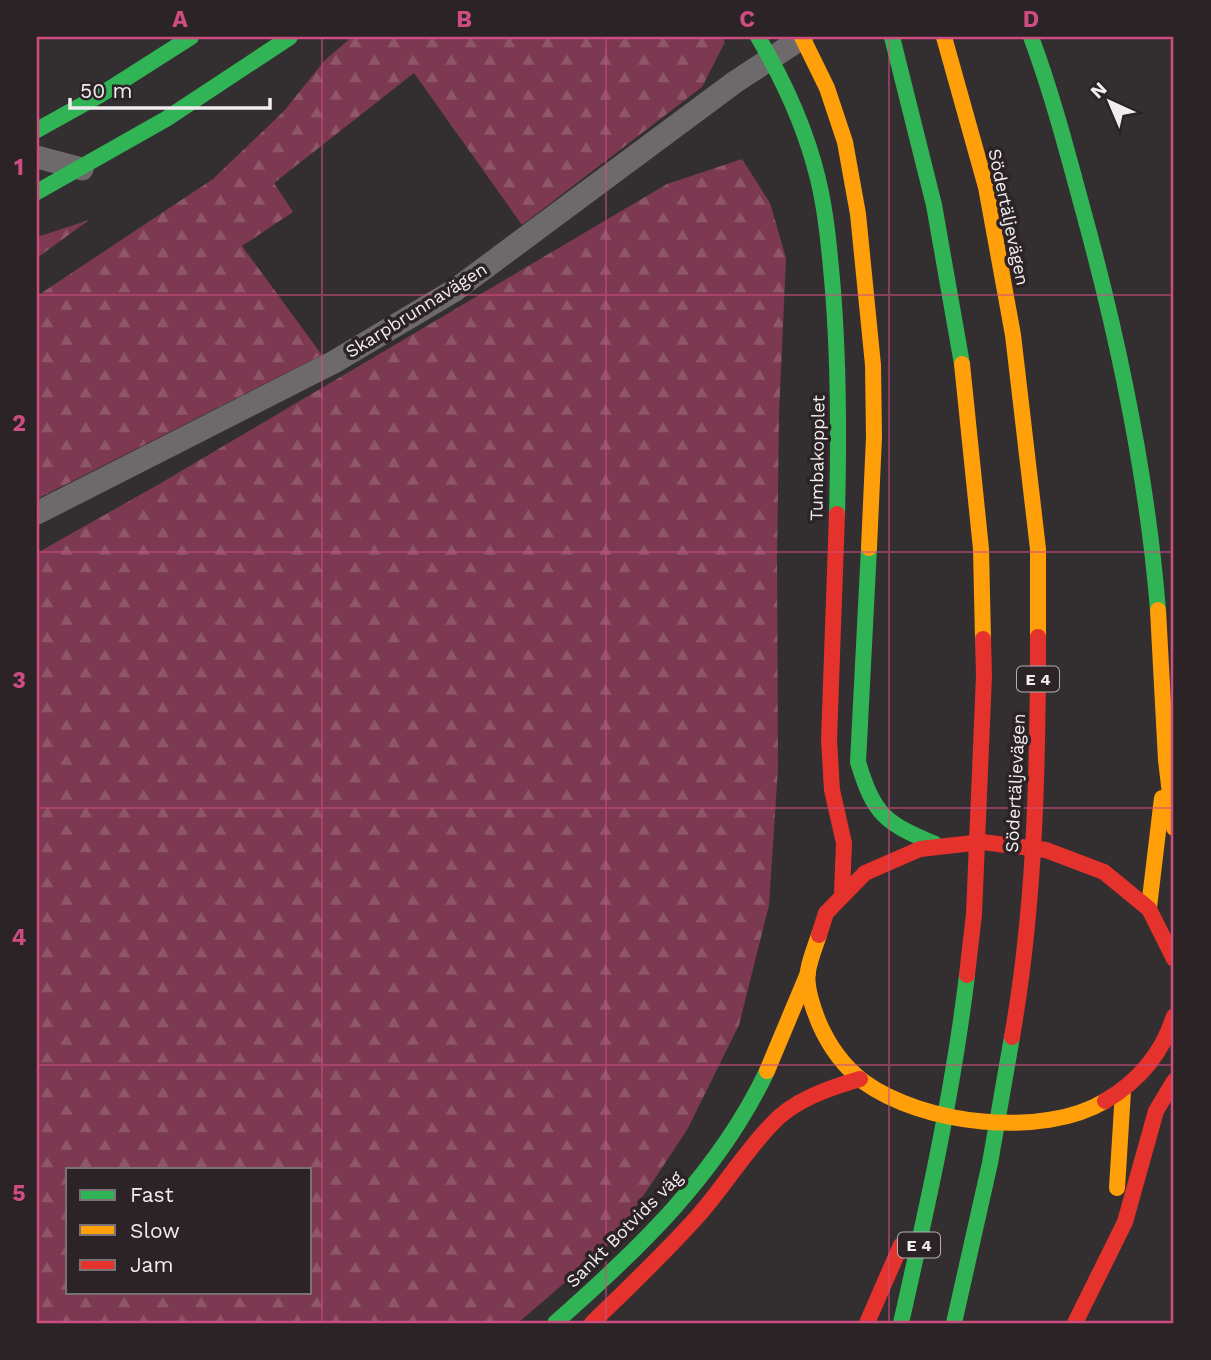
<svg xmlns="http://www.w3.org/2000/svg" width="1211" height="1360" font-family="'Work Sans',sans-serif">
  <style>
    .forest { fill: url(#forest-firs); fill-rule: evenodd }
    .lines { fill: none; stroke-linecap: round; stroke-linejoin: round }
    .street { stroke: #6e6a6c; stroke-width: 23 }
    .fast { stroke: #30b455; stroke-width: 16 }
    .slow { stroke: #ff9f0a; stroke-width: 16 }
    .jam { stroke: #e5322d; stroke-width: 16 }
    .grid { fill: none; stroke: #ce4d80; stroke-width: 2; stroke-opacity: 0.55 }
    .labels { text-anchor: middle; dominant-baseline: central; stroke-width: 7; stroke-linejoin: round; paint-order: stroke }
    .shield { fill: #2b2325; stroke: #b6b0b2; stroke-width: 2 }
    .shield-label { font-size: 16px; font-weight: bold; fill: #f1ecee }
    .street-label { font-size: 18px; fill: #f1ecee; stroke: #2b2325 }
    .neatline { fill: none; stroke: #ce4d80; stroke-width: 2.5 }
    .grid-label { font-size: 23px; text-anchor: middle; font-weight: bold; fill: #ce4d80 }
  </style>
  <defs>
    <pattern id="forest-firs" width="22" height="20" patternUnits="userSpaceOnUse" patternTransform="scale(1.75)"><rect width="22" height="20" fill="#7c3951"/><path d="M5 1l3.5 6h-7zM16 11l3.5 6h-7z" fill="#8f566a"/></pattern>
  </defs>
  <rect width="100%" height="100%" fill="#332f30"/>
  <g class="forest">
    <path d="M 352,37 L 722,37 L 725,42 L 702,87 L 522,225 L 414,73 L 274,183 L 293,212 L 242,246 L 322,355 L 37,499 L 37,296 L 213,179 L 284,111 L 325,60 Z"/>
    <path d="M 742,159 L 770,203 L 786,258 L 779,414 L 777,559 L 778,768 L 769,905 L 739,1025 L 687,1130 L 614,1240 L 518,1323 L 37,1323 L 37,553 L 161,483 L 667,184 ZM 68,1169 L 310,1169 L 310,1292 L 68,1292 Z"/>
    <path d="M 89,220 L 37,258 L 37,237 Z"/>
  </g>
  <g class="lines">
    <g class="street">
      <path d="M 37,157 L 82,169"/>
      <path d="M 37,513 L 334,362 L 455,290 L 735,82 L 802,38"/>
    </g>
    <g class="fast">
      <path d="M 758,37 C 784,81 806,129 818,179 C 826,212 829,246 832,279 C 839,357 839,436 837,514"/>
      <path d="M 892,37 L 934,205 L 962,364"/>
      <path d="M 1031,37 C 1052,93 1067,151 1083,210 C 1119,341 1147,475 1158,610"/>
      <path d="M 37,130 L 100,95 L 191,37"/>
      <path d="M 37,192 L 166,119 L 290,37"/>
      <path d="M 869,548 L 858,762 C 874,815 885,823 935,844"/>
      <path d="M 555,1323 C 638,1250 719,1173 767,1071"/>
      <path d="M 901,1323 C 927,1208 953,1093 967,975"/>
      <path d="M 954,1323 L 990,1163 L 1012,1037"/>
    </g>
    <g class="slow">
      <path d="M 802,37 L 827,88 L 845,142 L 858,214 L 873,365 L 874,437 L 869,548"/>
      <path d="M 944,37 L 986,187 L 1013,335 L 1038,549 L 1038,637"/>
      <path d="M 962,364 L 981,549 L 983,639"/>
      <path d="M 1158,610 L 1166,760 L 1174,828"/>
      <path d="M 1149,907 L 1162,798"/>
      <path d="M 819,935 C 815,947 810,959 808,971 C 805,987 813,1008 819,1023 C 829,1046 844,1067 864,1082 C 922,1124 1042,1139 1105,1101"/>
      <path d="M 767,1071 L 808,973"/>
      <path d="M 1117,1188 L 1123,1091"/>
    </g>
    <g class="jam">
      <path d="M 837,514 L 829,740 L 832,790 L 844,843 L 842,892"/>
      <path d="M 819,935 L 826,913 L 865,873 L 920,849 L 982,842 L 1046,850 L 1104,872 L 1149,909 L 1174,959"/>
      <path d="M 967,975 L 974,914 L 984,675 L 983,639"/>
      <path d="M 1012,1037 C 1035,906 1038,771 1038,637"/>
      <path d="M 1105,1101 C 1139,1081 1162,1054 1174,1016"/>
      <path d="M 592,1323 C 628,1288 664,1254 697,1217 C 723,1188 744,1153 771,1125 C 793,1100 829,1088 860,1079"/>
      <path d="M 867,1323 L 901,1245"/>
      <path d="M 1075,1323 L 1125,1222 L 1156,1111 L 1174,1081"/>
    </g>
  </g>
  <path class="grid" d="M 322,37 L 322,1323M 606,37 L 606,1323M 889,37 L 889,1323M 37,295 L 1174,295M 37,552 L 1174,552M 37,808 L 1174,808M 37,1065 L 1174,1065"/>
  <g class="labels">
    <g class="shield">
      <rect x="1017" y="666.5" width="42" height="25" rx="5"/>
      <rect x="898" y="1232.5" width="42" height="25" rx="5"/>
    </g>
    <g class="shield-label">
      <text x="1038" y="679">E 4</text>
      <text x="919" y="1245">E 4</text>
    </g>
    <g class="street-label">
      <text transform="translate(1009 217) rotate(78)">Södertäljevägen</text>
      <text transform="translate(416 310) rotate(-32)">Skarpbrunnavägen</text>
      <text transform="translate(817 458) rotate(-89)">Tumbakopplet</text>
      <text transform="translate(1015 783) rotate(-87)">Södertäljevägen</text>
      <text transform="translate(624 1229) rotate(-45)">Sankt Botvids väg</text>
    </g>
  </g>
  <rect width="1211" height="1360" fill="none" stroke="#2b2325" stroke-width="77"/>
  <rect x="66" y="1168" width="245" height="126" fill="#2b2325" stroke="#7a7375" stroke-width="2"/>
  <rect x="80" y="1190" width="35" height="10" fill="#30b455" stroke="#7a7375" stroke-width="2"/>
  <text x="130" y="1202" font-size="21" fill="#f1ecee">Fast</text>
  <rect x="80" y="1225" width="35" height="10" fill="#ff9f0a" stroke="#7a7375" stroke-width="2"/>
  <text x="130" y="1238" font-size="21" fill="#f1ecee">Slow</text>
  <rect x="80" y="1260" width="35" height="10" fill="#e5322d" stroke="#7a7375" stroke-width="2"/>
  <text x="130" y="1272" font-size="21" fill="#f1ecee">Jam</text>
  <g transform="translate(1110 102) rotate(316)" stroke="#2b2325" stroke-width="5" paint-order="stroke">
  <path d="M0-5L12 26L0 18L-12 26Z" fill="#f1ecee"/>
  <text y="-10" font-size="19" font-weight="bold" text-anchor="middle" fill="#f1ecee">N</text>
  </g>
  <path d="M70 98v10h200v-10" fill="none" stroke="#f1ecee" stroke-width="3.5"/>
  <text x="80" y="98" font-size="21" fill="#f1ecee" stroke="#2b2325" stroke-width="5" paint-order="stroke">50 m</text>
  <rect x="38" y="38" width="1134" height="1284" class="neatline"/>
  <g class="grid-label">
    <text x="180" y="27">A</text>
    <text x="464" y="27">B</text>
    <text x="747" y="27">C</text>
    <text x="1031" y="27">D</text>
    <text x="19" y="175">1</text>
    <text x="19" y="431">2</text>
    <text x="19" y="688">3</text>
    <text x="19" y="945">4</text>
    <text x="19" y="1201">5</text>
  </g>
</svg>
